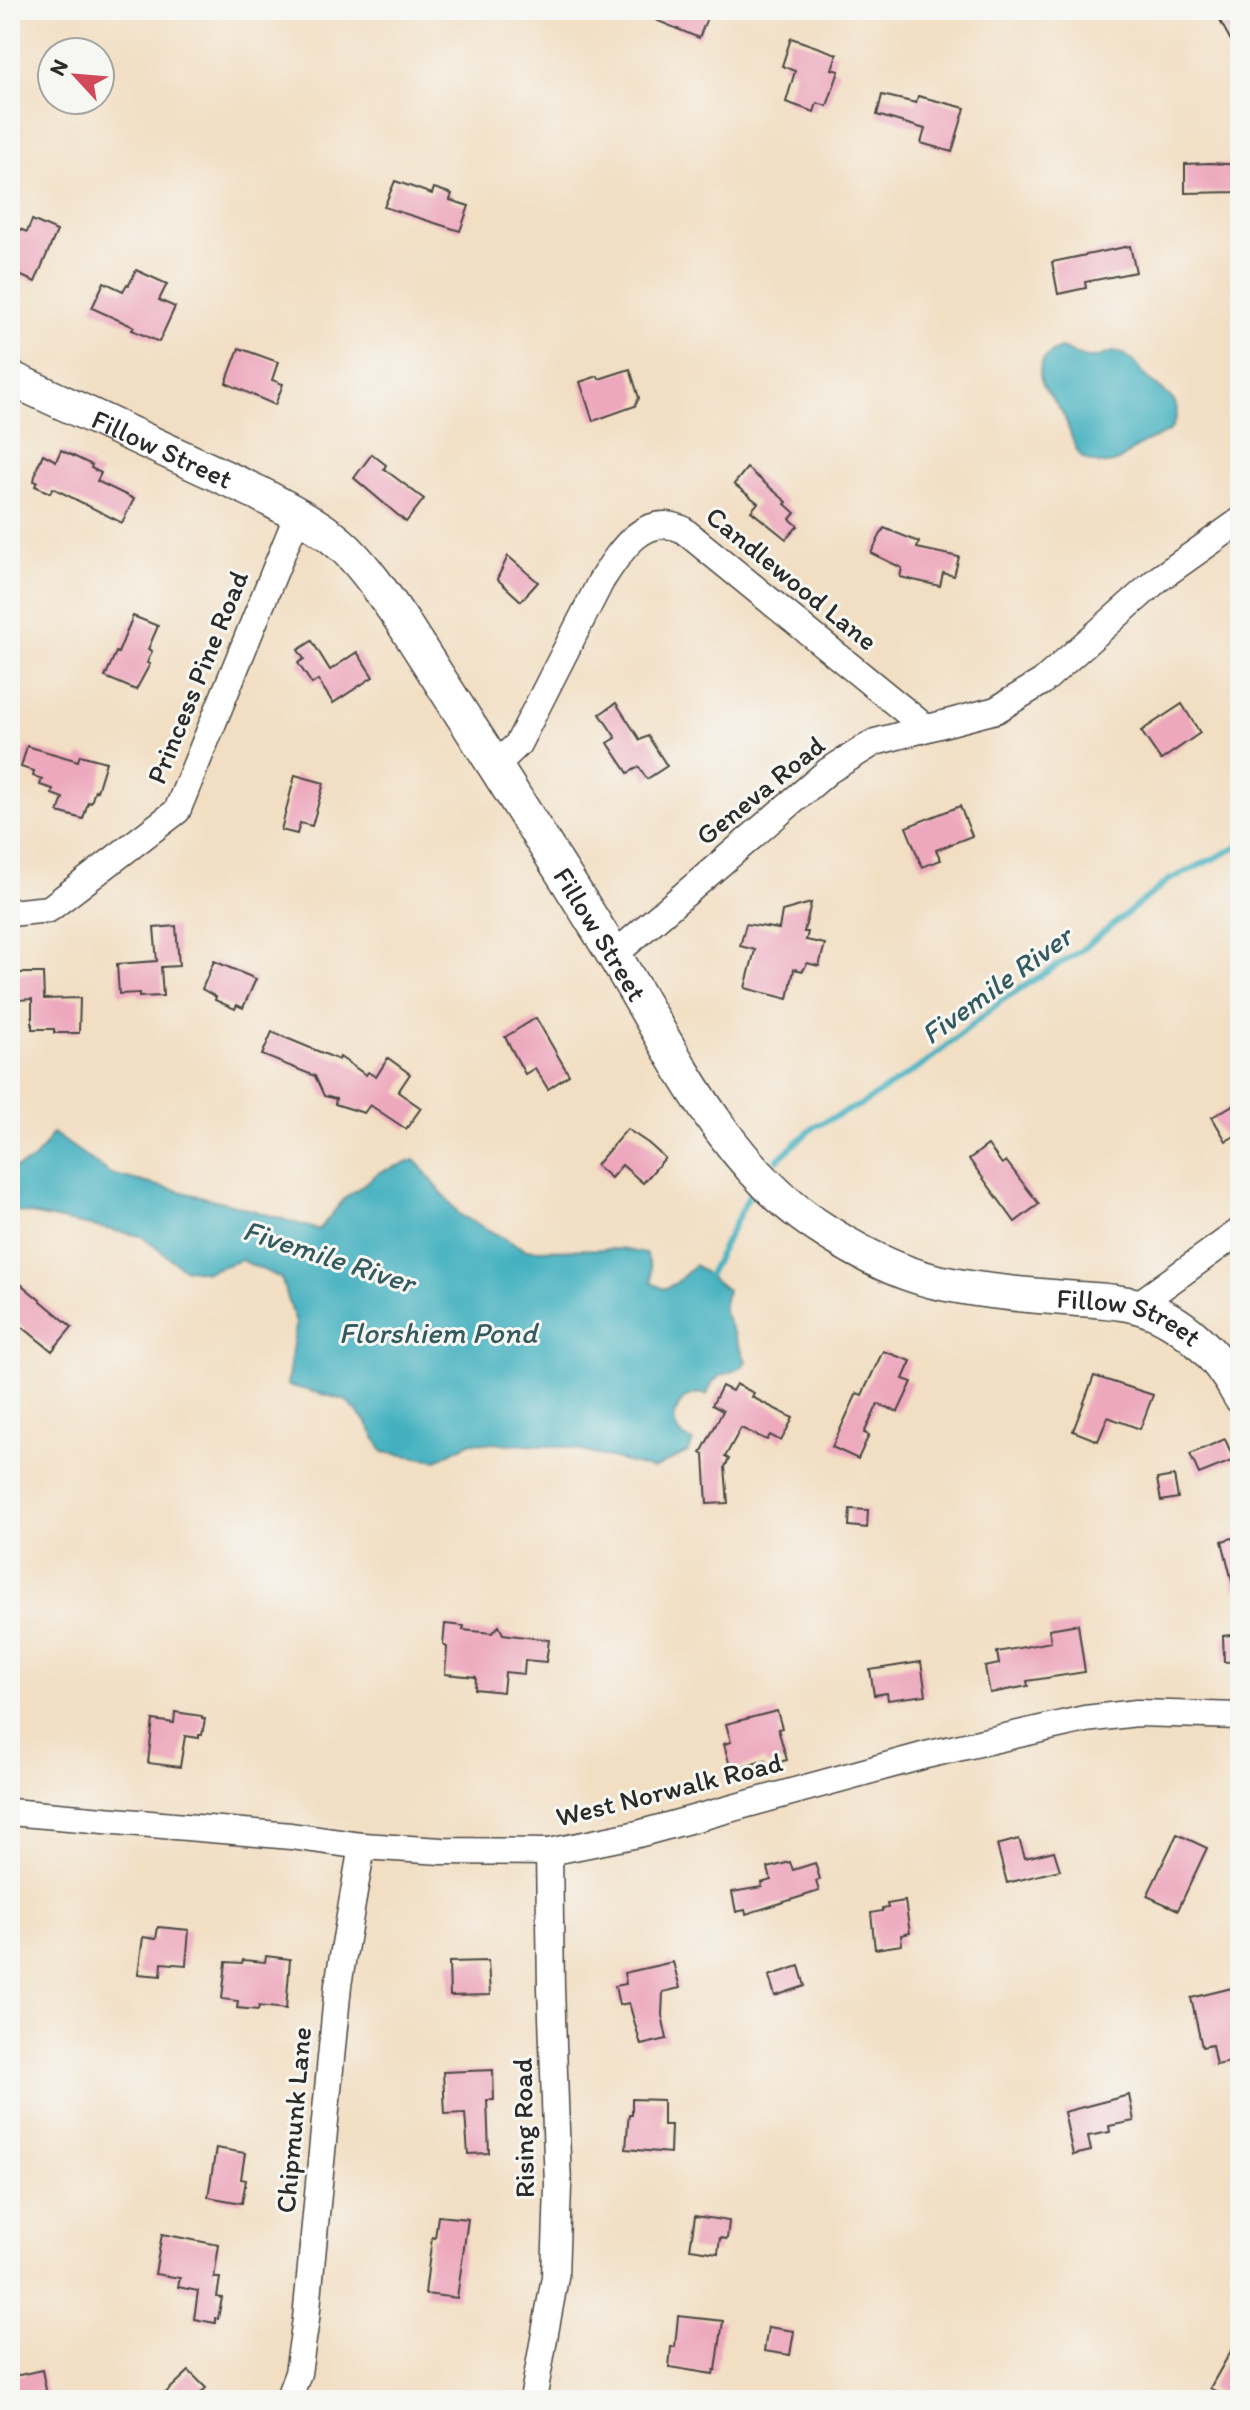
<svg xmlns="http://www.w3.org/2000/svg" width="1250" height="2410" font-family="Itim,sans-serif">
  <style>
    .water { fill: #42b0bf; stroke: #366e75; stroke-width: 2 }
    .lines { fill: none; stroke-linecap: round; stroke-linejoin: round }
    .stream { stroke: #42b0bf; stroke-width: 6 }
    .building { fill: #eda8bd }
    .minor-casing { stroke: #494642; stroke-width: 29 }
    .major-casing { stroke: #494642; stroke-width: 37 }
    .minor { stroke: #fff; stroke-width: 26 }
    .major { stroke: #fff; stroke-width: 34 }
    .labels { text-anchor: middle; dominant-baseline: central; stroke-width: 6; stroke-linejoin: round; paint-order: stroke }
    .street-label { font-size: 28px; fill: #2b2b2b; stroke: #f6f6f2 }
    .water-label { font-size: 30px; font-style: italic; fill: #335a5f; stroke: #f6f6f2 }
  </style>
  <rect width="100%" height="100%" fill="#f6f6f2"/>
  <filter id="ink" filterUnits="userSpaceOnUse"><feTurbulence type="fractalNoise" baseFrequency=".0125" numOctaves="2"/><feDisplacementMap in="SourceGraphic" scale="16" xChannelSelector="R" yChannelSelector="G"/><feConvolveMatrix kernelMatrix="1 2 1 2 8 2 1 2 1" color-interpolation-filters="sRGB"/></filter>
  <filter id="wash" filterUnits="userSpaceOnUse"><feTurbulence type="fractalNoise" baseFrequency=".006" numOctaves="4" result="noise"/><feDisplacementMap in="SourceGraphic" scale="32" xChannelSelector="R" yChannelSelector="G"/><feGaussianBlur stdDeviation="1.8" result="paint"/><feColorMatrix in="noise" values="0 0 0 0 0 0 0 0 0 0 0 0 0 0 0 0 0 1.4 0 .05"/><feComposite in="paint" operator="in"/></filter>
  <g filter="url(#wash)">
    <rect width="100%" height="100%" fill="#f2dec2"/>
    <g class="water">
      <path d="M 1061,348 C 1071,351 1079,358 1090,358 C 1101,359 1109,349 1121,353 C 1134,358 1139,369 1149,379 C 1164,395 1188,399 1171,429 C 1163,436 1153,438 1144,443 C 1134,448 1127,456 1118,461 C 1107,467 1085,464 1078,452 C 1071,440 1069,425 1062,412 C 1054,399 1037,384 1040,369 C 1042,357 1051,352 1061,348 Z"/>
      <path d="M 53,1133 L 111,1174 L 235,1205 L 319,1230 L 344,1199 L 380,1172 L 415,1160 L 460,1215 L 526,1250 L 622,1249 L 646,1254 L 651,1268 L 652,1283 L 664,1289 L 676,1283 L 695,1265 L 727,1290 L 723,1310 L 746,1361 C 738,1376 723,1370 713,1382 C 712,1383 707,1394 707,1395 C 703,1394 698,1393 694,1394 C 680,1396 670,1418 677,1430 C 681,1436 688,1439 693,1442 L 688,1452 L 653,1469 L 567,1447 L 471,1442 L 437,1460 L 383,1452 L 366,1421 L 345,1400 L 287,1385 L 296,1323 L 281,1278 L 241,1260 L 206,1272 L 183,1268 L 141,1236 L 10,1210 L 10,1170 L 34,1160 Z"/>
    </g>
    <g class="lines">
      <g class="stream">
        <path d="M 777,1160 L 815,1126 L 862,1104 L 926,1063 L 1001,1001 L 1080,951 L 1169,880 L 1240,846"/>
        <path d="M 705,1282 L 753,1188"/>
      </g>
    </g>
    <g id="blocks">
      <g class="building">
        <path d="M 632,10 L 710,10 L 699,38 Z"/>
        <path d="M 1214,10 L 1240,10 L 1240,57 Z"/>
        <path d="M 791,38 L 837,54 L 832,69 L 839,71 L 827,106 L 817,103 L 814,112 L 786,102 L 795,71 L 782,66 Z"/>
        <path d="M 882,95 L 916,103 L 918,96 L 965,108 L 952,152 L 921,143 L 925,129 L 877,115 Z"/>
        <path d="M 1210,163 L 1240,165 L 1240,192 L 1185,193 L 1185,164 Z"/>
        <path d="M 395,181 L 432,194 L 434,188 L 452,194 L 450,200 L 469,206 L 460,231 L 384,207 Z"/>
        <path d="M 32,220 L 57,231 L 35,282 L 10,271 L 10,225 L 27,232 Z"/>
        <path d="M 1130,246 L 1136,272 L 1085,282 L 1086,288 L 1058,294 L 1052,262 Z"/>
        <path d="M 136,270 L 167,284 L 159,300 L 175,307 L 159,342 L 132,330 L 134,327 L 92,308 L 104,282 L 123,291 L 127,284 L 129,285 Z"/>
        <path d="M 239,348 L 278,362 L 272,380 L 283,384 L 275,405 L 226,383 Z"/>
        <path d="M 630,369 L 639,398 L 635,406 L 593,421 L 580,382 L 598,376 L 599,379 Z"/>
        <path d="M 61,450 L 92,465 L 91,468 L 101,473 L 97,481 L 134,499 L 122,523 L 53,488 L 50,493 L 35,486 L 37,482 L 34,481 L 35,476 L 37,471 L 36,470 L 43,454 L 56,461 Z"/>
        <path d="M 372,454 L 386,465 L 384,469 L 424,499 L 406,522 L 354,478 Z"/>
        <path d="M 747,468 L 787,502 L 785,504 L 795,513 L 790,519 L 798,526 L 786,539 L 751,511 L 758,503 L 734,484 Z"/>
        <path d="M 884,528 L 919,542 L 917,548 L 959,557 L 954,576 L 943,573 L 940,586 L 900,577 L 902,568 L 871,553 Z"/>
        <path d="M 508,556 L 538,582 L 521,601 L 497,579 Z"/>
        <path d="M 133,616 L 158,626 L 148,649 L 152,651 L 147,663 L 150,664 L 136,690 L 105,677 L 116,652 L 118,653 Z"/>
        <path d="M 312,641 L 330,670 L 357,652 L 373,677 L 333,703 L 318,680 L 312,684 L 298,663 L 304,659 L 298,650 Z"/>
        <path d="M 616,703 L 640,740 L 648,736 L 667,766 L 647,779 L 639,767 L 628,773 L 608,743 L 616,738 L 600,714 Z"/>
        <path d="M 1182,704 L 1200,733 L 1161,760 L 1141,731 Z"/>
        <path d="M 27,746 L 78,761 L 80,755 L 106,762 L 97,791 L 95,790 L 91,803 L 88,802 L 83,819 L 58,812 L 63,798 L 52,794 L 53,789 L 40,785 L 42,779 L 33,776 L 34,771 L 21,767 Z"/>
        <path d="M 295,775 L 324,783 L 312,826 L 300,823 L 297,834 L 281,830 Z"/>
        <path d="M 960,806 L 972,836 L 936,850 L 941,860 L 922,867 L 906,827 Z"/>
        <path d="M 811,903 L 804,932 L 808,932 L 806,940 L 825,944 L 819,966 L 807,963 L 803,971 L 794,969 L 788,999 L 745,988 L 755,950 L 740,946 L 746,924 L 779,929 L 782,911 Z"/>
        <path d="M 176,926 L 179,966 L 161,967 L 163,996 L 139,997 L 139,993 L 119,994 L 117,964 L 157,961 L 154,928 Z"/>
        <path d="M 214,961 L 256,979 L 243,1008 L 237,1005 L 235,1009 L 215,1000 L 216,997 L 202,989 Z"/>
        <path d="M 18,973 L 43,973 L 44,999 L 80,998 L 79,1033 L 54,1033 L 54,1029 L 32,1029 L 32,999 L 18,1000 Z"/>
        <path d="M 536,1018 L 569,1075 L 548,1089 L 535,1068 L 525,1074 L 505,1037 Z"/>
        <path d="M 272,1032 L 339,1060 L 340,1057 L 366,1075 L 368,1072 L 376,1077 L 388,1058 L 410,1074 L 398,1092 L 421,1108 L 406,1129 L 370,1105 L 364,1113 L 335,1104 L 336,1099 L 324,1096 L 315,1076 L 262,1055 Z"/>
        <path d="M 1240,1101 L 1240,1133 L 1226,1141 L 1212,1117 Z"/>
        <path d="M 627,1129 L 648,1143 L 665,1158 L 643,1183 L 622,1165 L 611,1178 L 596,1165 Z"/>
        <path d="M 988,1145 L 1002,1164 L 1006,1161 L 1039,1204 L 1015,1222 L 969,1159 Z"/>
        <path d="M 10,1275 L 72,1327 L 52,1351 L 10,1317 Z"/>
        <path d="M 883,1351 L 911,1361 L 903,1379 L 912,1382 L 898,1412 L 878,1404 L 864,1433 L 869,1435 L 858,1459 L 832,1447 L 857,1393 L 862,1395 Z"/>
        <path d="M 1094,1376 L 1153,1395 L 1140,1429 L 1108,1417 L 1098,1441 L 1073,1431 Z"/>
        <path d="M 736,1384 L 754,1393 L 752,1397 L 793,1418 L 781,1441 L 770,1435 L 767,1440 L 741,1428 L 725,1457 L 729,1459 L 725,1467 L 728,1503 L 707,1504 L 704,1455 L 701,1453 L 723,1411 L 712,1405 L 722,1386 L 732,1391 Z"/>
        <path d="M 1225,1439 L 1234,1460 L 1199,1474 L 1190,1454 Z"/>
        <path d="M 1174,1476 L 1178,1498 L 1161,1501 L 1157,1479 Z"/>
        <path d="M 850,1509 L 868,1510 L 867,1528 L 849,1526 Z"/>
        <path d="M 1240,1536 L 1240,1588 L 1234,1589 L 1222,1541 Z"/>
        <path d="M 445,1624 L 464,1626 L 463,1630 L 492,1633 L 499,1626 L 503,1634 L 549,1640 L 546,1662 L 525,1660 L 524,1674 L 505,1672 L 503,1692 L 475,1689 L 476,1677 L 445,1674 L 447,1647 L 443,1645 Z"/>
        <path d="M 1078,1624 L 1085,1672 L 1027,1681 L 1028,1686 L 990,1693 L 985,1667 L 999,1664 L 997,1652 L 1051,1642 L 1049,1629 Z"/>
        <path d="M 1240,1634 L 1240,1661 L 1224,1662 L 1223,1636 Z"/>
        <path d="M 921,1662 L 926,1695 L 888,1700 L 887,1693 L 874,1695 L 870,1670 Z"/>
        <path d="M 777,1711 L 782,1728 L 778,1729 L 787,1760 L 767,1765 L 765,1760 L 731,1770 L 724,1744 L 731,1742 L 726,1724 Z"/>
        <path d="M 175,1712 L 202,1716 L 202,1718 L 205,1719 L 202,1735 L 199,1735 L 199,1738 L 185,1736 L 180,1767 L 148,1763 L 153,1720 L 174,1723 Z"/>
        <path d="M 1177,1834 L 1207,1848 L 1178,1910 L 1147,1896 Z"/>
        <path d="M 1019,1839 L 1025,1858 L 1054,1851 L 1060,1870 L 1007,1883 L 997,1845 Z"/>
        <path d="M 790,1862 L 793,1870 L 815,1863 L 820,1879 L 816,1881 L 819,1891 L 746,1914 L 745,1910 L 736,1912 L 732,1892 L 762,1887 L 761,1883 L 771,1880 L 768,1868 Z"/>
        <path d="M 905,1901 L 910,1933 L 901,1935 L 902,1945 L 875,1949 L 871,1913 L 882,1911 L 882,1909 L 888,1908 L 887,1904 Z"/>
        <path d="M 158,1927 L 189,1930 L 186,1965 L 162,1963 L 161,1976 L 138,1974 L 143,1937 L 156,1939 Z"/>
        <path d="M 266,1956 L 290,1959 L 286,2009 L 259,2006 L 258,2010 L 237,2008 L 238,2001 L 222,1999 L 226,1962 L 242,1963 L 243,1960 L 265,1962 Z"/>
        <path d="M 488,1961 L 490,1995 L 450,1996 L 449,1962 Z"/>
        <path d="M 673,1962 L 680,1988 L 663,1992 L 662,2015 L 667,2039 L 641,2045 L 629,2003 L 619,2005 L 615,1986 L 626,1984 L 624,1973 Z"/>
        <path d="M 799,1966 L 805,1986 L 775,1996 L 769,1976 Z"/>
        <path d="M 1236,1987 L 1240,2005 L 1240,2013 L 1235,2014 L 1240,2036 L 1240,2060 L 1216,2065 L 1212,2045 L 1202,2047 L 1191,1998 Z"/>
        <path d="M 493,2070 L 494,2100 L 487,2100 L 489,2153 L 468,2154 L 465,2113 L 445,2114 L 443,2072 Z"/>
        <path d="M 1129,2095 L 1134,2121 L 1109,2126 L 1110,2132 L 1088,2136 L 1091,2151 L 1073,2155 L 1064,2112 Z"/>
        <path d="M 632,2099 L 663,2100 L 663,2125 L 671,2125 L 670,2153 L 626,2149 L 628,2123 L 629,2114 L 632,2114 Z"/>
        <path d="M 216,2148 L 245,2153 L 241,2179 L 246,2180 L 242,2203 L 208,2197 Z"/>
        <path d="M 438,2216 L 468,2219 L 457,2298 L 425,2294 L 432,2237 L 435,2238 Z"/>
        <path d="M 695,2216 L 729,2221 L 727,2239 L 720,2238 L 718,2253 L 690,2249 Z"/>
        <path d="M 162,2234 L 219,2245 L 214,2278 L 220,2278 L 217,2297 L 222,2298 L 218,2318 L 215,2318 L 215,2323 L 194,2319 L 198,2291 L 178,2287 L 180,2278 L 155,2274 Z"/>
        <path d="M 678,2316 L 723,2321 L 716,2370 L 714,2370 L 713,2374 L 669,2367 L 671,2347 L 675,2347 Z"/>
        <path d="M 768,2327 L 794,2331 L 790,2355 L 764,2351 Z"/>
        <path d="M 1240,2335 L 1240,2400 L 1231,2400 L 1210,2388 Z"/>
        <path d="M 42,2370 L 48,2400 L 10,2400 L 10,2377 Z"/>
        <path d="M 189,2371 L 206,2388 L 194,2400 L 158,2400 Z"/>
      </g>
    </g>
  </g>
  <g filter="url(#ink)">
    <use href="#blocks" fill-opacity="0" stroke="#494642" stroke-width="2"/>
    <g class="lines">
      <g class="minor-casing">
        <g id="minor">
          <path d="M 495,766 L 518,744 L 601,581 C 619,553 643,512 682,529 L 926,728"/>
          <path d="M 10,913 L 49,909 L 177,811 L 298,514"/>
          <path d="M 614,955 L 828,771 L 875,742 L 996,710 L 1042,682 L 1157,580 L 1240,521"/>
          <path d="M 1136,1306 L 1240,1231"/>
          <path d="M 10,1812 L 291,1836 L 362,1846 L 442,1851 L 549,1852 L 638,1834 L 926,1755 L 1085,1719 L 1137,1713 L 1240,1716"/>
          <path d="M 288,2400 L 298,2373 L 306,2319 L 338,1985 L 362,1846"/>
          <path d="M 533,2400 L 555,2277 L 558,2186 L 551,1988 L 549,1852"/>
        </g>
      </g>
      <g class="major-casing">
        <g id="major">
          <path id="s1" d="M 10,378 L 258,493 C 289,510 321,525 347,550 C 369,572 386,598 404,624 C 474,733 544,842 612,952 C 670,1045 720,1159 813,1223 C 850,1248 889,1270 933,1281 C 976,1291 1021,1295 1065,1298 C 1089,1300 1114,1300 1137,1306 C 1182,1318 1219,1356 1240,1396"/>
        </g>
      </g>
      <use href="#minor" class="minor"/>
      <use href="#major" class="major"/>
    </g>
  </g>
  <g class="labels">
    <g class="street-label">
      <text stroke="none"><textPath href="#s1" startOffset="168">Fillow Street</textPath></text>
      <text transform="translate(792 578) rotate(39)">Candlewood Lane</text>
      <text transform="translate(197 677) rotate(-68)">Princess Pine Road</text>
      <text transform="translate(760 790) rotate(-39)">Geneva Road</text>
      <text stroke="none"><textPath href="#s1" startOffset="840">Fillow Street</textPath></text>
      <text stroke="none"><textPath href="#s1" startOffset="1536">Fillow Street</textPath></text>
      <text transform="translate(669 1789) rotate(-14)">West Norwalk Road</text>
      <text transform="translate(293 2120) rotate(-85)">Chipmunk Lane</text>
      <text transform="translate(523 2128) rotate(-91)">Rising Road</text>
    </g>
    <g class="water-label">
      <text transform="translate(996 985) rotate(-36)">Fivemile River</text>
      <text transform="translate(329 1256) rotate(18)">Fivemile River</text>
      <text x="438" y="1332">Florshiem Pond</text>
    </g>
  </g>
  <rect width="1250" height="2410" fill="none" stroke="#f6f6f2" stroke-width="40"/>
  <g transform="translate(76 76) rotate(296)"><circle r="38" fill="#f6f6f2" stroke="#a5a5a2" stroke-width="2"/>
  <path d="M0-6L14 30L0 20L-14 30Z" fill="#d1495b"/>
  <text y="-12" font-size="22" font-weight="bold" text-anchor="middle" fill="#2b2b2b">N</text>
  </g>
</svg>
